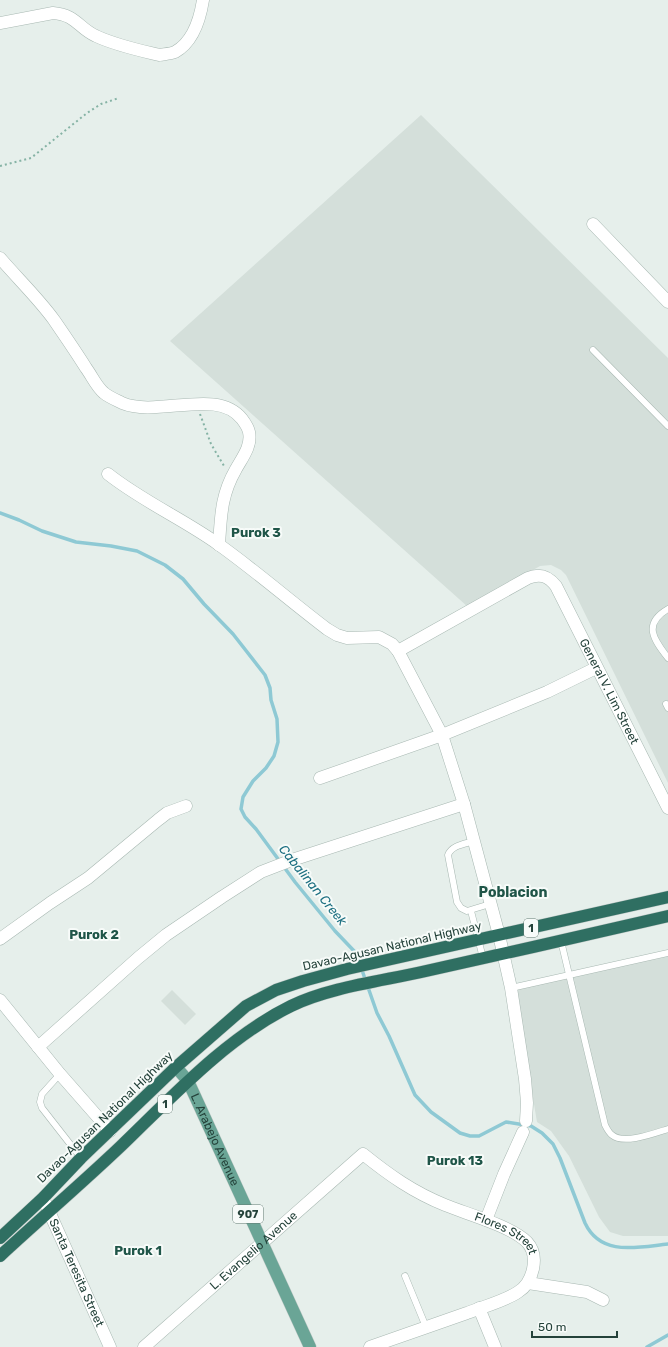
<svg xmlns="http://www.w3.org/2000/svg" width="668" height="1347" font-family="Rubik,sans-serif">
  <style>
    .built { fill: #d4dfda }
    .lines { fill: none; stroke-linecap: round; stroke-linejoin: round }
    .stream { stroke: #8ec9d4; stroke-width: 3.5 }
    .lane-casing { stroke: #a8b8b2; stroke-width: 7 }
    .street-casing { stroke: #a8b8b2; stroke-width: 13 }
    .primary-casing { stroke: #c2cac8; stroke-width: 13 }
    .highway-casing { stroke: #c2cac8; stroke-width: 13 }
    .path { stroke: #86b3a5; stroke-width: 2; stroke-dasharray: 2 3; stroke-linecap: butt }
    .lane { stroke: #fff; stroke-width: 6 }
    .street { stroke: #fff; stroke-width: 12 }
    .primary { stroke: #6aa596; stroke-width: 12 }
    .highway { stroke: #2f6f62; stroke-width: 12 }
    .labels { text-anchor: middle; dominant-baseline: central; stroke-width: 4; stroke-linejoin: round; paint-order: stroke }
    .shield { fill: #f7fbf9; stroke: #637a73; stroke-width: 1 }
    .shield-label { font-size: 11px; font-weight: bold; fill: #24423a }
    .street-label { font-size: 12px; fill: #24423a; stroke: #f7fbf9 }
    .neighbourhood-label { font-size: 13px; font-weight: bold; fill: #1f5548; stroke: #f7fbf9 }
    .water-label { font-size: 13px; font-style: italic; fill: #1c6f80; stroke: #f7fbf9 }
    .quarter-label { font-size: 14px; font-weight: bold; fill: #1f5548; stroke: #f7fbf9 }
  </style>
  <rect width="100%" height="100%" fill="#e6efeb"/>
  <g class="built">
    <path d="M 421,115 L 668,358 L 668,783 L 566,575 L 561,570 L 551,565 L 540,566 L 468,607 L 170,341 Z"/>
    <path d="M 668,951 L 668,1236 L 623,1236 L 610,1232 L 599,1217 L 569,1156 L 551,1131 L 537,1122 L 514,985 Z"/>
    <path d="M 172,990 L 196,1014 L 185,1025 L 161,1001 Z"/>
  </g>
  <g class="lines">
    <g class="stream">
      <path d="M 0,513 L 19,520 L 42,531 L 76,542 L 111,546 L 137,551 L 165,565 L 183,579 L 204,604 L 233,634 L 265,675 L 270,688 L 271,700 L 277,719 L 278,742 L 274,756 L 266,768 L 253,781 L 243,797 L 241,809 L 245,817 L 256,829 L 295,882 L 335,931 L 356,953 L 377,1013 L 389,1036 L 415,1095 L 431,1112 L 460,1133 L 470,1136 L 479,1136 L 506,1122 L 531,1126 L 542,1133 L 553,1144 L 560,1158 L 585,1223 C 601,1257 638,1247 668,1244"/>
      <path d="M 647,1347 L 668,1335"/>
    </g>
    <g class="lane-casing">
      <g id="lane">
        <path d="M 593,350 L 668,426"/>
        <path d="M 668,609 C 642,624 654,640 668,658"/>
        <path d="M 666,704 L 668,708"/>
        <path d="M 474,841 C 465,844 452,845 448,855 L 457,902 L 461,908 L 467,911 L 490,904"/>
        <path d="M 471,911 L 483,958"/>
        <path d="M 561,941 L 605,1125 C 607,1129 609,1133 612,1135 C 624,1145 655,1133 668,1129"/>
        <path d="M 511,988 L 668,953"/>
        <path d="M 60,1074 L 42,1094 L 40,1102 L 42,1108 L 81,1158"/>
        <path d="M 405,1276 L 426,1327"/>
      </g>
    </g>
    <g class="street-casing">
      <g id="street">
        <path d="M 0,23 L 53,13 C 77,15 78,28 96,36 C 115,45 138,50 159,55 C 164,54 170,54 175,52 C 193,42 200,19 203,0"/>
        <path d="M 593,224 L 668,302"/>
        <path d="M 0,258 C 18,279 38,298 54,320 C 65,336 76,352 86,368 C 92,376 96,386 104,393 C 109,397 116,400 122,403 C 158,418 217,387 242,419 C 245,423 248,427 249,432 C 252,446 242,458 236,469 C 221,495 221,515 219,545"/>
        <path d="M 108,474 C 142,501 183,519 218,544 C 256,571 290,601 327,629 L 337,635 L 347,638 L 379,637 L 392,644 L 398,651 L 442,735 L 464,804 L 499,935 L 511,988 L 525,1079 L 527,1103 L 526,1121"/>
        <path id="s1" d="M 398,651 L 528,578 C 540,573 548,576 556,586 L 668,808"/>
        <path d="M 320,778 L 442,735 L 547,692 L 596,668"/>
        <path d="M 0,939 L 50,903 L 88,878 L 158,820 L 167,813 L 186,806"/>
        <path d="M 0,1000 L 60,1074 L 110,1131"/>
        <path d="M 38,1047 L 138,958 L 166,935 L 222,897 L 261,872 L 292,860 L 464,804"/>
        <path id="s2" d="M 43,1198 L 110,1347"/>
        <path d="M 486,1220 L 504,1174 L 523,1132"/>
        <path d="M 528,1283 L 587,1292 L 603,1300"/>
        <path d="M 479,1308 L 495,1347"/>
        <path id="s3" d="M 144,1347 L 363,1154 C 389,1175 413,1192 445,1205 C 467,1214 511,1226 527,1242 C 540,1256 533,1283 518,1292 C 505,1301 482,1307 467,1313 C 435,1324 402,1336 370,1347"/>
      </g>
    </g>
    <g class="primary-casing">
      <g id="primary">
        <path id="s4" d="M 176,1067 L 188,1081 L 310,1347"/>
      </g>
    </g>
    <g class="highway-casing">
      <g id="highway">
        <path d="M 0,1238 L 43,1198 L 81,1158 L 176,1067 L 246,1006 L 276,990 L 303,981 L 347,969 L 668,897"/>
        <path d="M 0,1256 C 40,1219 81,1184 121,1146 C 172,1097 226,1038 291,1006 C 330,987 383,981 426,971 C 507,953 587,935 668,916"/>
      </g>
    </g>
    <g class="path">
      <path d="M 0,166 L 31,158 L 87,113 L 101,104 L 119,98"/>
      <path d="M 200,414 L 211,444 L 224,466"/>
    </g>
    <use href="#lane" class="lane"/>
    <use href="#street" class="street"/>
    <use href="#primary" class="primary"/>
    <use href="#highway" class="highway"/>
  </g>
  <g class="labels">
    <g class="shield">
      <rect x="524" y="919" width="14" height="18" rx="3"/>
      <rect x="158" y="1095" width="14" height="18" rx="3"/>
      <rect x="233" y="1205" width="30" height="18" rx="3"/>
    </g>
    <g class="shield-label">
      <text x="531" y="928">1</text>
      <text x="165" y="1104">1</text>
      <text x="248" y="1214">907</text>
    </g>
    <g class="street-label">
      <text stroke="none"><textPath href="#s1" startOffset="299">General V. Lim Street</textPath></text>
      <text transform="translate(392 946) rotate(-13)">Davao-Agusan National Highway</text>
      <text transform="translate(105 1117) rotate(-44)">Davao-Agusan National Highway</text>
      <text stroke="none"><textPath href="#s4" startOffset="83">L. Arabejo Avenue</textPath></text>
      <text stroke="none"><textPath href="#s3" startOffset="457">Flores Street</textPath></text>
      <text stroke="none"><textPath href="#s3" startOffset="146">L. Evangelio Avenue</textPath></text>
      <text stroke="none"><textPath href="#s2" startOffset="82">Santa Teresita Street</textPath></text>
    </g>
    <g class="neighbourhood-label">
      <text x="256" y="532">Purok 3</text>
      <text x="94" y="934">Purok 2</text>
      <text x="455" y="1160">Purok 13</text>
      <text x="138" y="1250">Purok 1</text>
    </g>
    <g class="water-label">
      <text transform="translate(313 885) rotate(51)">Cabalinan Creek</text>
    </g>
    <g class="quarter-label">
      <text x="513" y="892">Poblacion</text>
    </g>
  </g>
  <path d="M532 1331v6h85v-6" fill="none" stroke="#24423a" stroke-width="2"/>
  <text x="538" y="1331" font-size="12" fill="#24423a" stroke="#f7fbf9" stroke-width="3" paint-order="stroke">50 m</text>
</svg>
